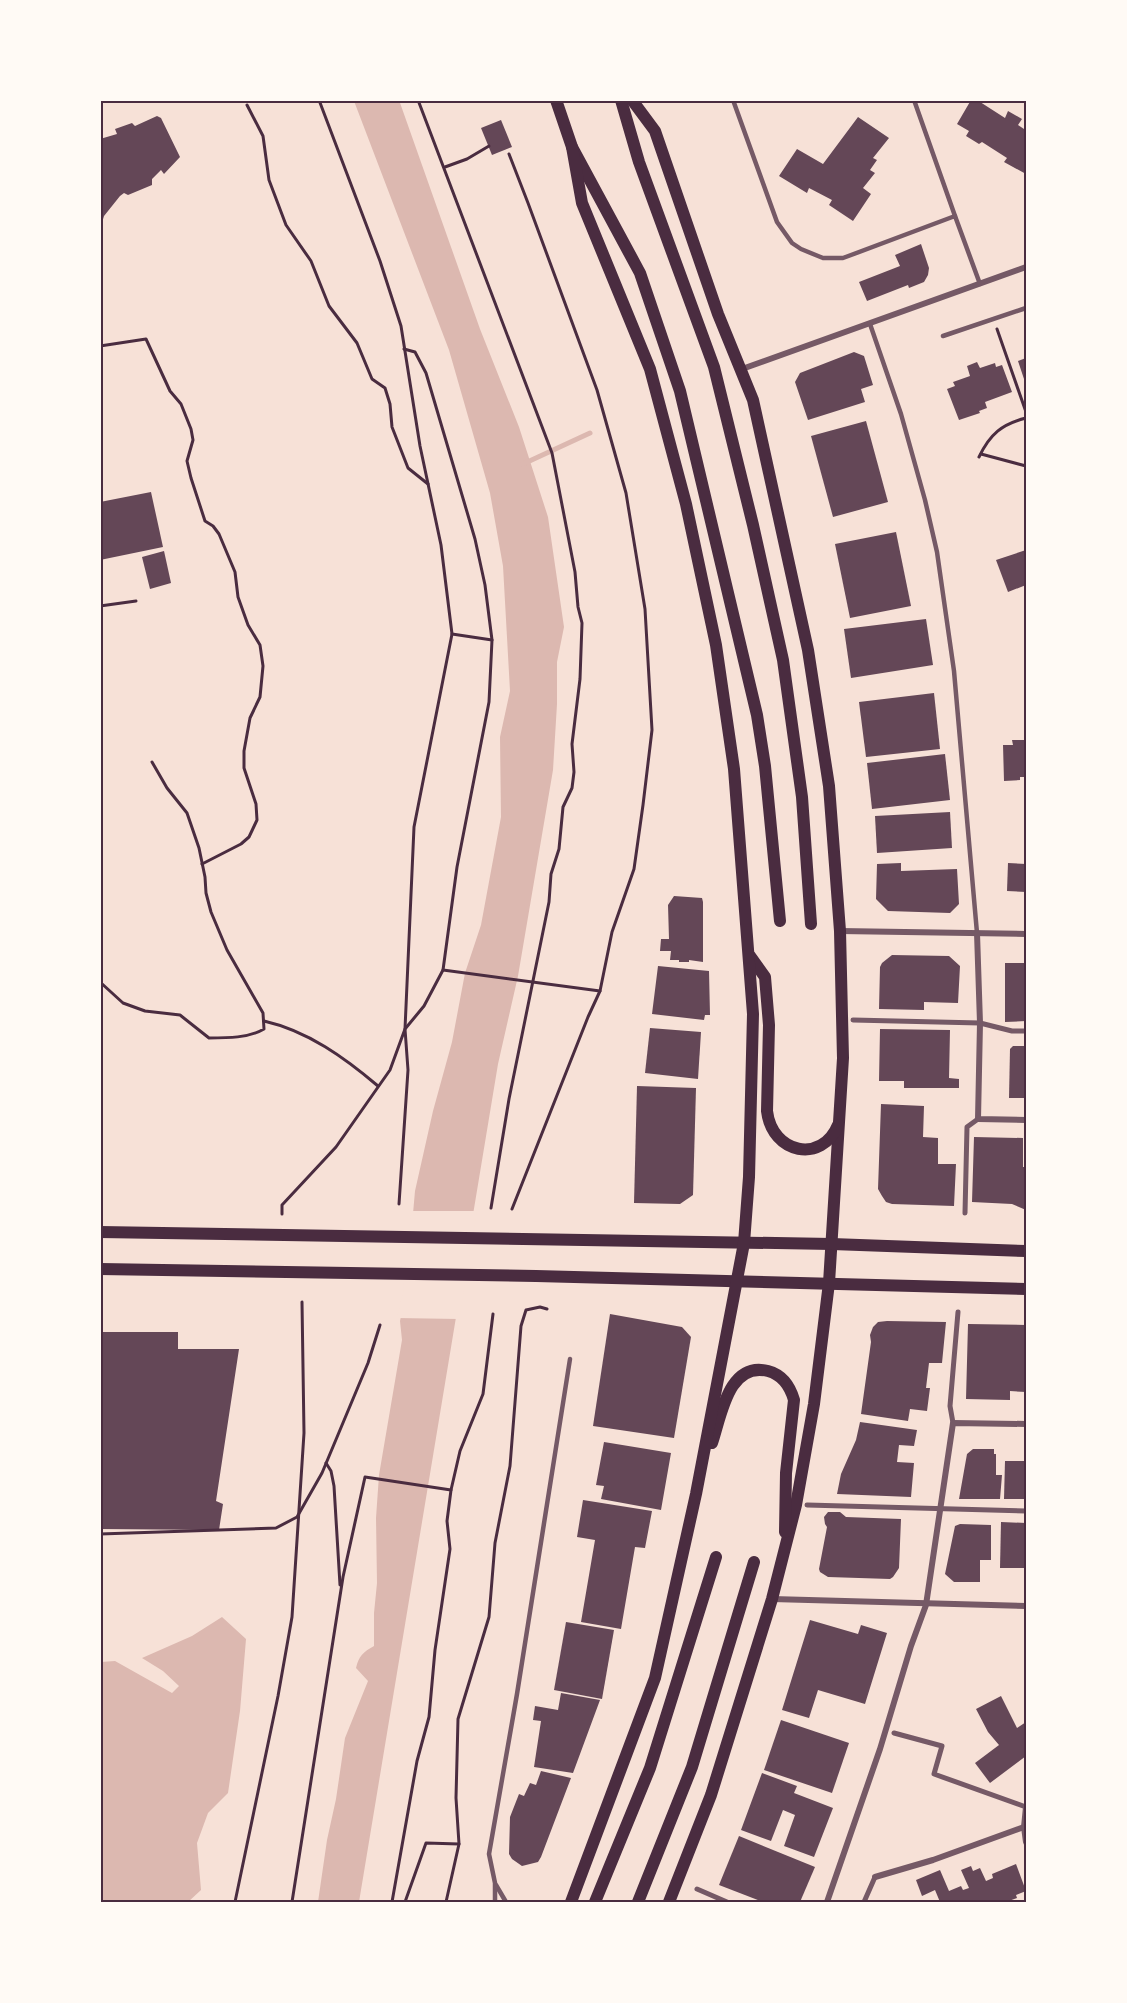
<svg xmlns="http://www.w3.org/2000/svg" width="1127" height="2003" font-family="'Archivo Narrow',sans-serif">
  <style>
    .water { fill: #dcb8b0 }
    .pier { fill: #f7e1d7 }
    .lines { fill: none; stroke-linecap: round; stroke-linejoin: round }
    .stream { stroke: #dcb8b0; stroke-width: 5 }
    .building { fill: #644757 }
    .path { stroke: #4a2c40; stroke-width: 3 }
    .service { stroke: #755966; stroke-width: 4.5 }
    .pedestrian { stroke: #755966; stroke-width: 5 }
    .minor { stroke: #755966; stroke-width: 6 }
    .secondary { stroke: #4a2c40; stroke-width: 12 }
    .neatline { fill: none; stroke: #4a2c40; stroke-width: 2 }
  </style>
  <rect width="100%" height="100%" fill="#f7e1d7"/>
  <g class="water">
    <path d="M 399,100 L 480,329 L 519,427 L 548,517 L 564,627 L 557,662 L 557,704 L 553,770 L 518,976 L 498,1064 L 359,1902 L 318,1902 L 327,1840 L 336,1799 L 345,1738 L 368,1681 L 356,1668 C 359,1656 363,1652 374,1646 L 374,1613 L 377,1583 L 376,1518 L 379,1475 L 402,1340 L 400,1321 L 406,1293 L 415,1191 L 433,1111 L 452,1042 L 465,973 L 481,925 L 501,817 L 500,737 L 510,691 L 503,566 L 490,493 L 449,350 L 354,101 Z"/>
    <path d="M 222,1617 L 246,1639 L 240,1711 L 228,1793 L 208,1813 L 197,1843 L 201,1890 L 188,1902 L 101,1902 L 101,1662 L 115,1661 L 172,1693 L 179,1686 L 163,1671 L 142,1658 L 192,1636 Z"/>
  </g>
  <path class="pier" d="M 411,1211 L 477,1211 L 459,1319 L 397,1318 L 403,1292 Z"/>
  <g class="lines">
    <path class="stream" d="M 523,464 L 590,433"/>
  </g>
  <g class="building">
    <path d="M 971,100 L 977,100 L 1005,118 L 1008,111 L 1022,119 L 1018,125 L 1024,129 L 1026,124 L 1026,174 L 1004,162 L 1007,158 L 982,142 L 979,144 L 966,136 L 969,131 L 957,124 Z"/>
    <path d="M 157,116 L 161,118 L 180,157 L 164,174 L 161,170 L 152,179 L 152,185 L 128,195 L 124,193 L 120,196 L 104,216 L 100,229 L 100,139 L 117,134 L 115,129 L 132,123 L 135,126 Z"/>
    <path d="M 858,117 L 889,138 L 873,158 L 877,160 L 870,170 L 875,173 L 863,188 L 871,194 L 853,221 L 829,205 L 832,200 L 809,188 L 807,193 L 779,176 L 797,149 L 823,164 Z"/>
    <path d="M 501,120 L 512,147 L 492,155 L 481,128 Z"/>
    <path d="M 921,244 L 929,268 L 928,275 L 924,282 L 909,288 L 908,285 L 867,301 L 859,282 L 900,266 L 895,255 Z"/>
    <path d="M 854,352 L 864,356 L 873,385 L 861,389 L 865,402 L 808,420 L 795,382 L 800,373 Z"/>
    <path d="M 1026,358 L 1026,385 L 1018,361 Z"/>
    <path d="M 977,362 L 980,368 L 995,363 L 996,367 L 1002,365 L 1012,392 L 985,402 L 987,408 L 979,411 L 980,413 L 959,420 L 947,389 L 955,386 L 953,382 L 970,376 L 967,366 Z"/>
    <path d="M 866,421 L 888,502 L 833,517 L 811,436 Z"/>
    <path d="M 151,492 L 163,547 L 100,560 L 100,502 Z"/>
    <path d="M 896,532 L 911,606 L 850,618 L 835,544 Z"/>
    <path d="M 1026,543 L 1026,585 L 1008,592 L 996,560 L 1026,550 L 1024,544 Z"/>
    <path d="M 164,551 L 171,583 L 150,589 L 142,557 Z"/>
    <path d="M 926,619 L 933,665 L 851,678 L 844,629 Z"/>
    <path d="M 934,693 L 940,749 L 866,757 L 859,702 Z"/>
    <path d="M 1012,740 L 1026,740 L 1026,777 L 1020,777 L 1020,780 L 1004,781 L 1003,745 L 1013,745 Z"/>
    <path d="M 945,754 L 950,800 L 872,809 L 867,763 Z"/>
    <path d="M 950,812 L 952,848 L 877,853 L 875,816 Z"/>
    <path d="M 901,863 L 901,871 L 957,869 L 959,904 L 950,913 L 888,911 L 876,899 L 877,864 Z"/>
    <path d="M 1008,863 L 1026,864 L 1026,892 L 1007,891 Z"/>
    <path d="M 674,896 L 702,898 L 703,902 L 703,962 L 689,960 L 689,962 L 679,962 L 679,960 L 670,960 L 671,951 L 660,951 L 661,939 L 669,939 L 668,905 Z"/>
    <path d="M 892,955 L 949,956 L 960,966 L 958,1003 L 924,1002 L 924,1010 L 879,1009 L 880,967 L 882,963 Z"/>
    <path d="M 1005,963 L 1026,963 L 1026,1021 L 1005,1022 Z"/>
    <path d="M 658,966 L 709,971 L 710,1015 L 705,1015 L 704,1020 L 652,1014 Z"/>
    <path d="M 650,1028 L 701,1032 L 698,1079 L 645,1073 Z"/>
    <path d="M 880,1029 L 950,1030 L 949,1078 L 959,1079 L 959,1088 L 904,1088 L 904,1081 L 879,1081 Z"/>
    <path d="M 1013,1046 L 1026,1046 L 1026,1098 L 1009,1098 L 1010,1049 Z"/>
    <path d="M 637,1086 L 696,1088 L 693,1195 L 680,1204 L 634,1203 Z"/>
    <path d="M 881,1104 L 924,1106 L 923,1137 L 938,1138 L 938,1164 L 956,1164 L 954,1206 L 892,1204 L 886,1202 L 882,1196 L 878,1189 Z"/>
    <path d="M 974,1137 L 1023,1138 L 1023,1167 L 1026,1167 L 1026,1210 L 1012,1204 L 972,1202 Z"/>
    <path d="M 610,1314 L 682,1327 L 691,1337 L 674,1438 L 593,1426 Z"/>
    <path d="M 887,1321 L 946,1322 L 942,1363 L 929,1363 L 926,1388 L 930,1388 L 927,1411 L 910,1409 L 908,1421 L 861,1414 L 871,1342 L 870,1335 L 873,1327 L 878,1322 Z"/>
    <path d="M 968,1324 L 1026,1325 L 1026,1392 L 1010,1391 L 1010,1400 L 966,1399 Z"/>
    <path d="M 100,1332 L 178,1332 L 178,1349 L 239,1349 L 216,1501 L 223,1504 L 219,1530 L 100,1529 Z"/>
    <path d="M 860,1422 L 917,1430 L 914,1446 L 899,1445 L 897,1462 L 914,1463 L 911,1497 L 837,1494 L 841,1474 L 856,1440 Z"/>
    <path d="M 604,1442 L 671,1453 L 661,1510 L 601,1499 L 604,1486 L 596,1485 Z"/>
    <path d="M 973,1449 L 994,1449 L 994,1454 L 996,1454 L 996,1475 L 1002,1475 L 1000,1499 L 959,1499 L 967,1454 Z"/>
    <path d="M 1005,1461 L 1026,1461 L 1026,1499 L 1004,1499 Z"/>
    <path d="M 583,1500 L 652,1511 L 645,1548 L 635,1547 L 621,1629 L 581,1622 L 595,1540 L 577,1537 Z"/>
    <path d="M 828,1512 L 840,1512 L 846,1517 L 901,1519 L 899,1568 L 893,1577 L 890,1579 L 828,1577 L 820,1572 L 819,1569 L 827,1527 L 825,1524 L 824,1517 Z"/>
    <path d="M 1001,1522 L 1026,1523 L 1026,1568 L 1000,1568 Z"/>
    <path d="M 960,1524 L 991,1525 L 991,1560 L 980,1560 L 980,1582 L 954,1582 L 945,1574 L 955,1526 Z"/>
    <path d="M 810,1620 L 858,1634 L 861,1625 L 887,1633 L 865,1704 L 818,1690 L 809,1718 L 782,1710 Z"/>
    <path d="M 566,1622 L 614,1630 L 602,1699 L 554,1690 Z"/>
    <path d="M 561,1693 L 600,1700 L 573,1773 L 534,1767 L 541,1721 L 533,1720 L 535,1706 L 558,1710 Z"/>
    <path d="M 1001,1696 L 1017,1728 L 1026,1722 L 1026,1756 L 990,1783 L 975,1763 L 999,1745 L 988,1732 L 976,1709 Z"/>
    <path d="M 781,1720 L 849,1743 L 832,1793 L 764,1770 Z"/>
    <path d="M 541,1771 L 571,1778 L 541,1857 L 538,1862 L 522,1866 L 512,1859 L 509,1854 L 510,1817 L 519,1794 L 524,1796 L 530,1783 L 536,1785 Z"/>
    <path d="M 762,1773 L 797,1786 L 794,1793 L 833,1808 L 814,1857 L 784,1846 L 795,1815 L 783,1810 L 771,1841 L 741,1830 Z"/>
    <path d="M 739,1836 L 815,1867 L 800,1902 L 763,1902 L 719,1885 Z"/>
    <path d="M 1016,1864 L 1026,1891 L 1016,1895 L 1017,1898 L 1006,1902 L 940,1902 L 935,1890 L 922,1896 L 916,1880 L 940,1870 L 949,1891 L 961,1886 L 963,1890 L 969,1888 L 961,1870 L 971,1866 L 973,1871 L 980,1868 L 986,1881 L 993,1878 L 992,1874 Z"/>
  </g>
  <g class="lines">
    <g class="path">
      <path d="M 418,100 L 552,453 L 575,572 L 578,607 L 582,623 L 580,679 L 572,744 L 574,772 L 572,788 L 563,807 L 559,849 L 551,874 L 549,902 L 509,1099 L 491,1208"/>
      <path d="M 247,105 L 263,136 L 269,180 L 286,225 L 311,261 L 329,306 L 357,343 L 372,379 L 385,388 L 390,404 L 392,427 L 408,468 L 428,484"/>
      <path d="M 509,154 L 528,203 L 597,390 L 626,493 L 645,609 L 652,730 L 643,805 L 634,869 L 612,932 L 600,991 L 588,1017 L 512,1209"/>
      <path d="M 445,167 L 467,159 L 489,146"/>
      <path d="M 997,329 L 1026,412"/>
      <path d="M 100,346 L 146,339 L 170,391 L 181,404 L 191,429 L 193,440 L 187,461 L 191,478 L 205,521 L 213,526 L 219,534 L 235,572 L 238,597 L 248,625 L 260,645 L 263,666 L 260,697 L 250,718 L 244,751 L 244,768 L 256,804 L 257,820 L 249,837 L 241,844 L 202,864"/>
      <path d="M 981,454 L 1026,466"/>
      <path d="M 979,457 C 990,434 1002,424 1026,418"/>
      <path d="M 100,606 L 136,601"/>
      <path d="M 452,634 L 492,640"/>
      <path d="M 443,970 L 600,991"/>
      <path d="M 100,982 L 123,1003 L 145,1011 L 180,1015 L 209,1038 C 227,1038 249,1038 264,1029 L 263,1013 L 227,950 L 211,912 L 206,893 L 205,877 L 199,848 L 187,813 L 167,788 L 152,762"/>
      <path d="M 264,1021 C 308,1031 345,1058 378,1086"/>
      <path d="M 399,1204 L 408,1070 L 405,1029 L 424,1006 L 443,970 L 457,867 L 489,702 L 492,640 L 485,585 L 475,539 L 426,373 L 415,352 L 404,349"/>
      <path d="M 282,1214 L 282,1205 L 336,1147 L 390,1070 L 405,1029 L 414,827 L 452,634 L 441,545 L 420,446 L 401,326 L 380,261 L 319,100"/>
      <path d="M 326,1463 L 331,1471 L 334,1486 L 340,1585"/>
      <path d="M 100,1534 L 276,1528 L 297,1517 L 322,1473 L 368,1363 L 380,1325"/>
      <path d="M 235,1902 L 278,1696 L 292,1617 L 304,1433 L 302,1302"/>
      <path d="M 292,1902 L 343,1577 L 365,1477 L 451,1490"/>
      <path d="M 392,1902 L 417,1761 L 429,1717 L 435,1650 L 450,1549 L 447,1521 L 451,1490 L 460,1451 L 483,1394 L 493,1314"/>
      <path d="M 405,1902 L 426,1843 L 459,1844"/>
      <path d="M 446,1902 L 459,1844 L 456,1798 L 458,1719 L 489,1617 L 495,1543 L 510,1466 L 521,1326 L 526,1310 L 540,1307 L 547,1309"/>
    </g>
    <g class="service">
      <path d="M 733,100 L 777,222 L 792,243 L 801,249 L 823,258 L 843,258 L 955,216 L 980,284"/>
      <path d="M 914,100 L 955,216"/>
      <path d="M 870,324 L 901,414 L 925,500 L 937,552 L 954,671 L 977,933"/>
      <path d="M 943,336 L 1026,308"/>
      <path d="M 496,1885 L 506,1902"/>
      <path d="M 495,1902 L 495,1883 L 489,1854 L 517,1694 L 570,1359"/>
    </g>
    <g class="pedestrian">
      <path d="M 853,1020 L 980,1023 L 1012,1031 L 1026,1031"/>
      <path d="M 965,1213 L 967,1127 L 978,1119"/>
      <path d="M 953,1423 L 950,1406 L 958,1312"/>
      <path d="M 807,1505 L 1026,1511"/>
      <path d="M 894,1733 L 942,1746 L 934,1774 L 1026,1807"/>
      <path d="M 697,1889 L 727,1902"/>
      <path d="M 864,1902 L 875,1877"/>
    </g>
    <g class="minor">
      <path d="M 742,369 L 1026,267"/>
      <path d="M 840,931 L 1026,934"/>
      <path d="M 977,933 L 980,1023 L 978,1119 L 1026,1120"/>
      <path d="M 772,1599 L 1026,1606"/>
      <path d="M 1026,1807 L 1024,1827 L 1026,1842"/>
      <path d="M 875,1877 L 933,1860 L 1024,1827"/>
      <path d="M 827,1902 L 880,1749 L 911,1646 L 926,1605 L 953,1423 L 1026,1424"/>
    </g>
    <g class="secondary">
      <path d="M 556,100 L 572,147 L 640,273 L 680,391 L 757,715 L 765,766 L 780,921"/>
      <path d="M 621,100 L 639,162 L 714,367 L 753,525 L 783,660 L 802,797 L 811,924"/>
      <path d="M 632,100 L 655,131 L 718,314 L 753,400 L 808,650 L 829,786 L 840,931 L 843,1058 L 829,1283 L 814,1404 L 796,1505 L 772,1599 L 711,1795 L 669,1902"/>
      <path d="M 750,956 L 765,977 L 769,1025 L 767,1111 C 772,1154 822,1164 838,1125"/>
      <path d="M 100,1232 L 832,1244 L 1026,1251"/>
      <path d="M 100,1269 L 536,1276 L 1026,1289"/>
      <path d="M 712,1443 C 721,1417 728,1361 768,1371 C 783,1375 790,1386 794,1400 L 786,1473 L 785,1532"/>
      <path d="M 571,1902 L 655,1678 L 696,1494 L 744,1243 L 749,1177 L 753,1014 L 734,769 L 716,645 L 686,504 L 650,369 L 582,203 L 572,147"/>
      <path d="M 595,1902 L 650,1768 L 716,1557"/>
      <path d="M 638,1902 L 692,1767 L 754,1562"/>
    </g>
  </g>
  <rect width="1127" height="2003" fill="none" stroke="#fffaf5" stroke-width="204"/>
  <rect x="102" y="102" width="923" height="1799" class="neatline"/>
</svg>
